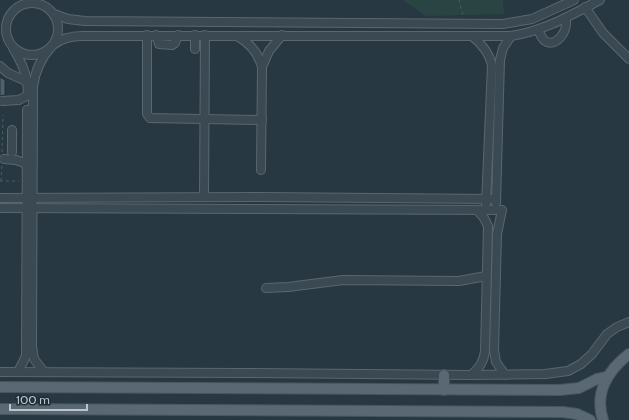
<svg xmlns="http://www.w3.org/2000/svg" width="629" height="420" font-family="Cabin,sans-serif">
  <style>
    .green { fill: #294442 }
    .building { fill: #50626e; stroke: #22303a }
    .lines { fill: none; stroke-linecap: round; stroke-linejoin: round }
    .minor-casing { stroke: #5a6770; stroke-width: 10 }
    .major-casing { stroke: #48555f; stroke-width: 12 }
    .path { stroke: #47605e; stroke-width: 1; stroke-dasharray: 3 3; stroke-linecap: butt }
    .minor { stroke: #3b4953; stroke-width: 8 }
    .major { stroke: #596872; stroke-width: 10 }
  </style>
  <rect width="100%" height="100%" fill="#273843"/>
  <path class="green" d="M 403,0 L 503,0 L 504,14 L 426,16 Z"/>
  <path class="building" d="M 0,77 L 5,80 L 5,95 L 0,96 Z"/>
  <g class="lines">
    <g class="minor-casing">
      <g id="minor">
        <circle cx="32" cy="29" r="26"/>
        <path d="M 585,7 L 603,33 L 629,59"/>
        <path d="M 54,14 L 68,19 L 85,21 L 503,24 L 532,19 L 574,0"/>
        <path d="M 538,30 C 540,34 542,39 545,41 C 555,48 570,31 565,18"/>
        <path d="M 147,35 L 147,114 L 150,118 L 262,120"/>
        <path d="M 156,35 L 159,44 L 172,45 L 175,43 L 178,35"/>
        <path d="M 237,36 C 250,43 258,52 262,67 L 261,170"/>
        <path d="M 472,36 C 482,44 489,52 492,65 L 486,204"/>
        <path d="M 53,45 C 62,38 71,36 82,36 L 511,36 C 544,31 571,15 600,0"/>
        <path d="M 13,48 C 22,63 28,76 28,94"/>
        <path d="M 195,49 L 195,35"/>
        <path d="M 0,66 L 8,73 L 28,82"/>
        <path d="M 262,67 L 269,51 L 282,35"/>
        <path d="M 2,101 L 19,100 L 28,95"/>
        <path d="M 12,152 L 12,130"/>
        <path d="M 4,159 L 16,160 L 27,164"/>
        <path d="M 204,197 L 205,35"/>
        <path d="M 0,198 L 261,197 L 496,199"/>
        <path d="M 496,203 L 500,60 L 503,48 L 511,36"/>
        <path d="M 0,208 L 502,210 L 497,234 L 494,350 L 496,362 L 505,375"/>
        <path d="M 266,288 L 288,287 L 343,280 L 459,281 L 486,276"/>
        <path d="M 0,372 L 245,373 L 471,375 L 545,374 L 568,371 L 581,364 L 592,354 L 607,334 L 617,327 L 629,322"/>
        <path d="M 18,372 L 26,356 L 27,110"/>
        <path d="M 44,372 L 34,359 L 32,346 L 33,87 C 35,72 40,59 51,47"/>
        <path d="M 471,375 C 479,369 484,361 485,351 L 488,226 L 484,218 L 477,210"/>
      </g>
    </g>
    <g class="major-casing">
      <g id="major">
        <path d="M 444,375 L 444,390"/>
        <path d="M 0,387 L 560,390 L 579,388 L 597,379 L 607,377"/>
        <path d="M 0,409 L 563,412 L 577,414 L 590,420"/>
        <path d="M 603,420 C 594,393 608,370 629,354"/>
      </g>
    </g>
    <g class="path">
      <path d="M 459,0 L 463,15"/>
      <path d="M 2,152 L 3,115"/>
      <path d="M 0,181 L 19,181"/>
      <path d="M 1,181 L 2,166"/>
    </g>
    <use href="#minor" class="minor"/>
    <use href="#major" class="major"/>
  </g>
  <path d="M10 404v6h77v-6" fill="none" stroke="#b9c4cc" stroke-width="2"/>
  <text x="16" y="404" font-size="12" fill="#b9c4cc" stroke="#202e38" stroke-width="3" paint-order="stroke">100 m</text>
</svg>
